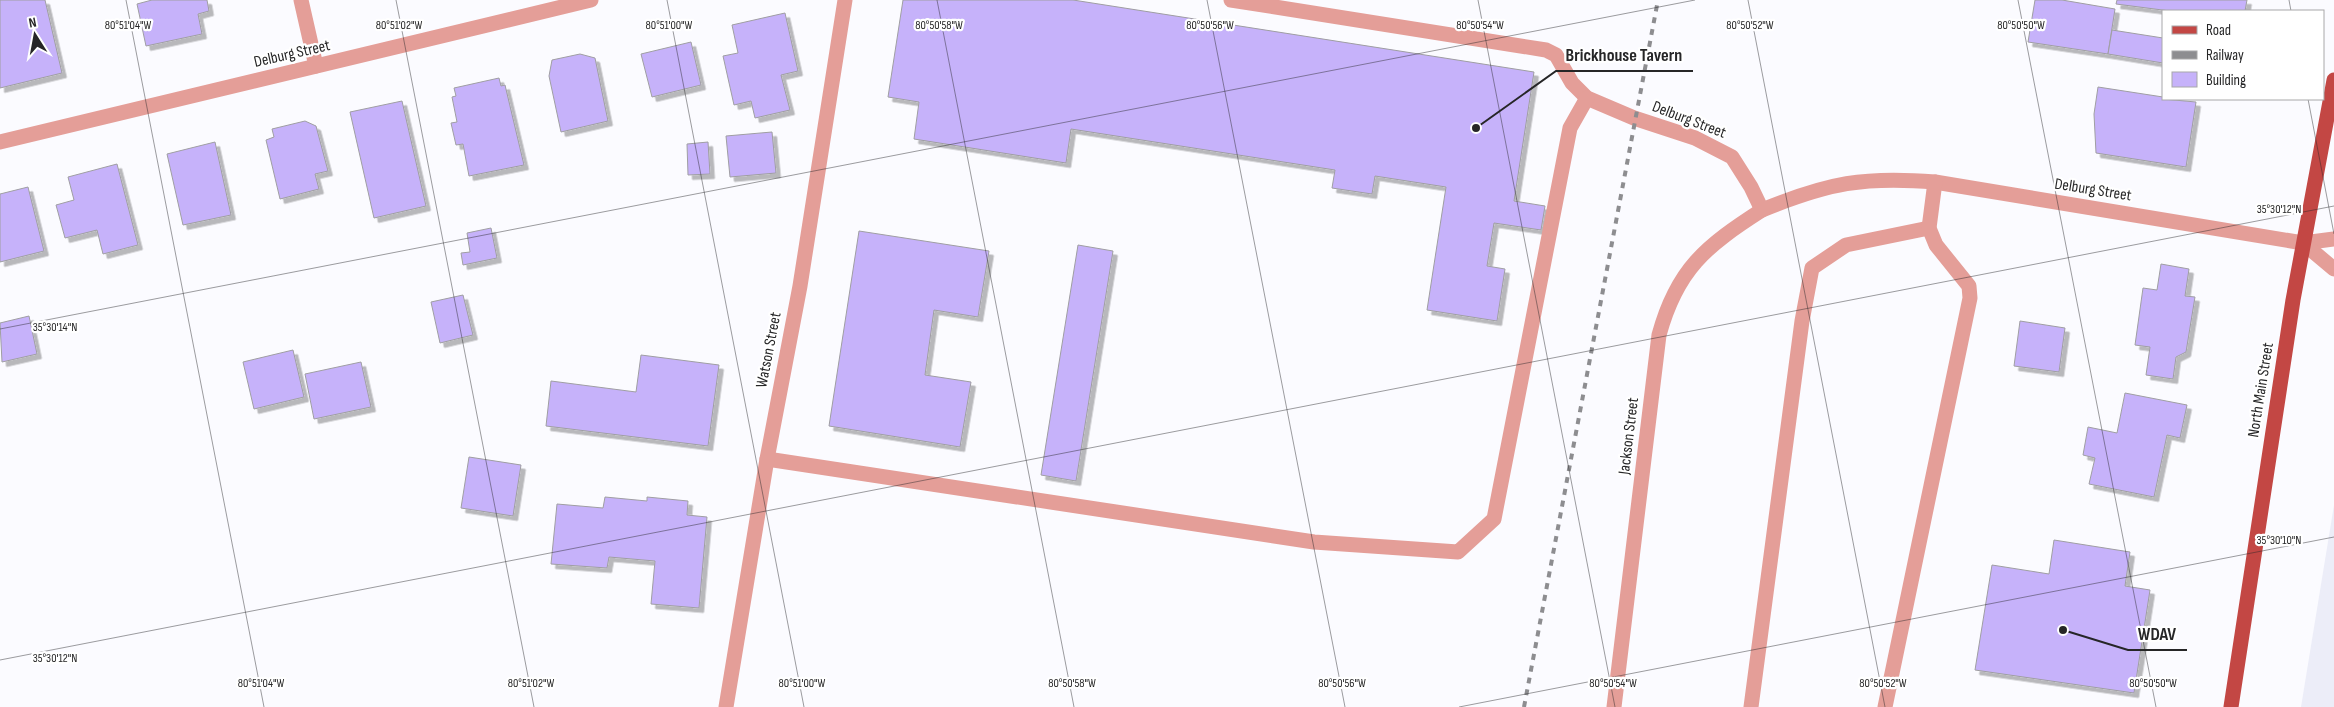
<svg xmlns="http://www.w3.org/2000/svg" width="2334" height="707" font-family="'Sofia Sans Condensed',sans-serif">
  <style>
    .built { fill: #ecedf8 }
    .building { fill: #c6b2fa; stroke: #9f9ea2; filter: url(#shadow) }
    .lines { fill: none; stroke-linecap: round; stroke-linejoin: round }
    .minor { stroke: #e49e98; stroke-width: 15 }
    .major { stroke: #c34744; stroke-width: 15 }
    .rail { stroke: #8d8d90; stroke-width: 4; stroke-dasharray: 6 6; stroke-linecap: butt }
    .ticks { fill: none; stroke: #262627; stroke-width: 1; stroke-opacity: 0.45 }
    .labels { text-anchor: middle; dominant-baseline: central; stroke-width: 4.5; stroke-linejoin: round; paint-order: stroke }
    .street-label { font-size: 16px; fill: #262627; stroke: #fff }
    .ticks-label { font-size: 12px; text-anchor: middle; fill: #262627; stroke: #fff; stroke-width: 4.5; stroke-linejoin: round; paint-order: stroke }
    .leader { fill: none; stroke: #262627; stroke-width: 2 }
    .callout-dot { fill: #262627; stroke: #fff; stroke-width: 2 }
    .callout-label { font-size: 18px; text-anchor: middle; font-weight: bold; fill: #262627; stroke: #fff; stroke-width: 4.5; stroke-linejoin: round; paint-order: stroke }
  </style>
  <defs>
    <filter id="shadow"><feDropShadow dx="4.5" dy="4.5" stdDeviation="0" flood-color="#0004"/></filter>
  </defs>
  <rect width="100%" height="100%" fill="#fbfbff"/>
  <path class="built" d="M 2334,505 L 2334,707 L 2301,707 Z"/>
  <g class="building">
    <path d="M 0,0 L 45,0 L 62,73 L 0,88 Z"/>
    <path d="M 152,0 L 207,0 L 209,11 L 198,14 L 202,34 L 146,46 L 137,4 Z"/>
    <path d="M 903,0 L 1073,0 L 1534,72 L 1514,201 L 1545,206 L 1541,230 L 1494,223 L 1487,266 L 1505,269 L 1497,321 L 1427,310 L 1446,187 L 1375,176 L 1372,194 L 1332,188 L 1335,170 L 1071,129 L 1066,163 L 914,139 L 919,102 L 888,97 Z"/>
    <path d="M 2035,0 L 2062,0 L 2115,9 L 2108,54 L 2028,42 Z"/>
    <path d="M 2117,0 L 2247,0 L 2245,11 L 2170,11 L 2116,4 Z"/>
    <path d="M 785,13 L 798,71 L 781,75 L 790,110 L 755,118 L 751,101 L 734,105 L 723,56 L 738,53 L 732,25 Z"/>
    <path d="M 2112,30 L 2163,38 L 2163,63 L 2108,54 Z"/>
    <path d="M 691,42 L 701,85 L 652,97 L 641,54 Z"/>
    <path d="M 580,54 L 595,58 L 608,121 L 561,132 L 549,76 L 552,60 Z"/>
    <path d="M 499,78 L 501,86 L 505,85 L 524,165 L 469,176 L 463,144 L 456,145 L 451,123 L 457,122 L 452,97 L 456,96 L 454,88 Z"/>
    <path d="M 2098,87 L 2163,97 L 2163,99 L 2196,102 L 2186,167 L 2096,153 L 2094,114 Z"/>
    <path d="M 402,101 L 426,206 L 374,218 L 350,112 Z"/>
    <path d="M 305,121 L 316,126 L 328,171 L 315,174 L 319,189 L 280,199 L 266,140 L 274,137 L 272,129 Z"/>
    <path d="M 772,132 L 776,173 L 730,177 L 726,136 Z"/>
    <path d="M 215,142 L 231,215 L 183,225 L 167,154 Z"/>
    <path d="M 708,142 L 710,174 L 688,175 L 687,144 Z"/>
    <path d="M 117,164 L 138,245 L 103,254 L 97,230 L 65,238 L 56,205 L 74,200 L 68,177 Z"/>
    <path d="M 28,187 L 44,251 L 0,262 L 0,194 Z"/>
    <path d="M 491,228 L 497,258 L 463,265 L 461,253 L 470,252 L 467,233 Z"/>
    <path d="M 859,231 L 989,251 L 978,317 L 934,310 L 925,375 L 971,382 L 960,447 L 829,426 Z"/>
    <path d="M 1078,245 L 1113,251 L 1076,481 L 1041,475 Z"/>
    <path d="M 2161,264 L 2189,269 L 2185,296 L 2195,297 L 2186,352 L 2176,357 L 2173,379 L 2146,375 L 2150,347 L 2135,345 L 2143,288 L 2157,290 Z"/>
    <path d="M 463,295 L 473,335 L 440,343 L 431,302 Z"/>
    <path d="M 29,316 L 37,354 L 2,362 L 0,323 Z"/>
    <path d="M 2020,321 L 2065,328 L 2059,372 L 2014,366 Z"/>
    <path d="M 293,350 L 304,397 L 254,409 L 243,362 Z"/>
    <path d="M 641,355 L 719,365 L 708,446 L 546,426 L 551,381 L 636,392 Z"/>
    <path d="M 361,362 L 371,407 L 314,419 L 305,374 Z"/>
    <path d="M 2125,393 L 2187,405 L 2180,438 L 2167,435 L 2154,497 L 2089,484 L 2095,458 L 2083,455 L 2088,427 L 2117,433 Z"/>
    <path d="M 469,457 L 521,465 L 513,516 L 461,508 Z"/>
    <path d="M 605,497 L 647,501 L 647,497 L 688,501 L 687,515 L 707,517 L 699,608 L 651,604 L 655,561 L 609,557 L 607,568 L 551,564 L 557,504 L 603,508 Z"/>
    <path d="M 2054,540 L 2130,552 L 2125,586 L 2150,590 L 2134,693 L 1975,670 L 1992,565 L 2049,574 Z"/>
  </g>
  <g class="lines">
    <g class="minor">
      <path d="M 301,0 L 316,66"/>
      <path d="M 1231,0 L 1546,50 L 1556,55 L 1572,83 L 1587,98 L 1634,118 L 1695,138 L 1732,157 L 1751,187 L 1762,210 C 1828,183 1864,176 1935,182 L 2303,243 L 2334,239"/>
      <path d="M 0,142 L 591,0"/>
      <path d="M 2303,243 L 2334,269"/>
      <path d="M 767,459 L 1314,542 L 1458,552 L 1494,519 L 1570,128 L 1587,98"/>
      <path d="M 726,707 L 767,459 L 800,286 L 845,0"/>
      <path d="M 1614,707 L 1659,335 C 1677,269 1706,246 1762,210"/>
      <path d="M 1751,707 L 1802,321 L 1812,268 L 1846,245 L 1929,228"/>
      <path d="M 1885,707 L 1970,298 L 1969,286 L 1936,245 L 1929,228 L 1935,182"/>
    </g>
    <path class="major" d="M 2231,707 L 2293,300 L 2334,80"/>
    <path class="rail" d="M 1524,707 L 1658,0"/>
  </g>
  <path class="ticks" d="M 126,0 L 264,707M 396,0 L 534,707M 667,0 L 804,707M 937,0 L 1074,707M 1207,0 L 1345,707M 1478,0 L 1615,707M 1748,0 L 1885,707M 2018,0 L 2156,707M 2289,0 L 2291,11M 2308,99 L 2334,234M 0,329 L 1695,0M 0,660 L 2334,206M 1459,707 L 2334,537"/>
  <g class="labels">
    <g class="street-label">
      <text transform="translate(292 54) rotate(-13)">Delburg Street</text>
      <text transform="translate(1689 120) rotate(21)">Delburg Street</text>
      <text transform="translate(2093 190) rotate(9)">Delburg Street</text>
      <text transform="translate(769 350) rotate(-79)">Watson Street</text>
      <text transform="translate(2261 390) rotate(-81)">North Main Street</text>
      <text transform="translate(1629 436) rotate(-83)">Jackson Street</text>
    </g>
  </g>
  <g class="ticks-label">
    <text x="669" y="29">80°51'00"W</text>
    <text x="1210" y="29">80°50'56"W</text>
    <text x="1480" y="29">80°50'54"W</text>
    <text x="1750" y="29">80°50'52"W</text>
    <text x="128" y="29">80°51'04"W</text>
    <text x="399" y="29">80°51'02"W</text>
    <text x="939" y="29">80°50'58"W</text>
    <text x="2021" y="29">80°50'50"W</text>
    <text x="2279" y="213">35°30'12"N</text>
    <text x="55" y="331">35°30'14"N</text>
    <text x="2279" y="544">35°30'10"N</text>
    <text x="55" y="662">35°30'12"N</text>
    <text x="261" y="687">80°51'04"W</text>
    <text x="531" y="687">80°51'02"W</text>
    <text x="802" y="687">80°51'00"W</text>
    <text x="1072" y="687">80°50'58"W</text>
    <text x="1342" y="687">80°50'56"W</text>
    <text x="1613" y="687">80°50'54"W</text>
    <text x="1883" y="687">80°50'52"W</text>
    <text x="2153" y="687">80°50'50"W</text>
  </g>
  <path class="leader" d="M1476 128L1556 71H1693M2063 630L2128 650H2187"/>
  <g class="callout-dot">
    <circle cx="1476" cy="128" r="5"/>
    <circle cx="2063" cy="630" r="5"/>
  </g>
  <g class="callout-label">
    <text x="1624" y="61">Brickhouse Tavern</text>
    <text x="2157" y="640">WDAV</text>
  </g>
  <rect x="2162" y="10" width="162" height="90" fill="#ffffff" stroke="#a8a8a9"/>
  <rect x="2172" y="26" width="25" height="8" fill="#c34744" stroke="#a8a8a9"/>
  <text x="2206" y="35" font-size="15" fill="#262627">Road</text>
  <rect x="2172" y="51" width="25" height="8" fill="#8d8d90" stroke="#a8a8a9"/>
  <text x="2206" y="60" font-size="15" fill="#262627">Railway</text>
  <rect x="2172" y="72" width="25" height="15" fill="#c6b2fa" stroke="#a8a8a9"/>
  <text x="2206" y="85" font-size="15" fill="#262627">Building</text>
  <g transform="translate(35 35) rotate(349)" stroke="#ffffff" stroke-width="4" paint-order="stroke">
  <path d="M0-4L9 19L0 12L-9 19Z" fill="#262627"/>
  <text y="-8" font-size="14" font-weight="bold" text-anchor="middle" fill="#262627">N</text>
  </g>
</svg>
